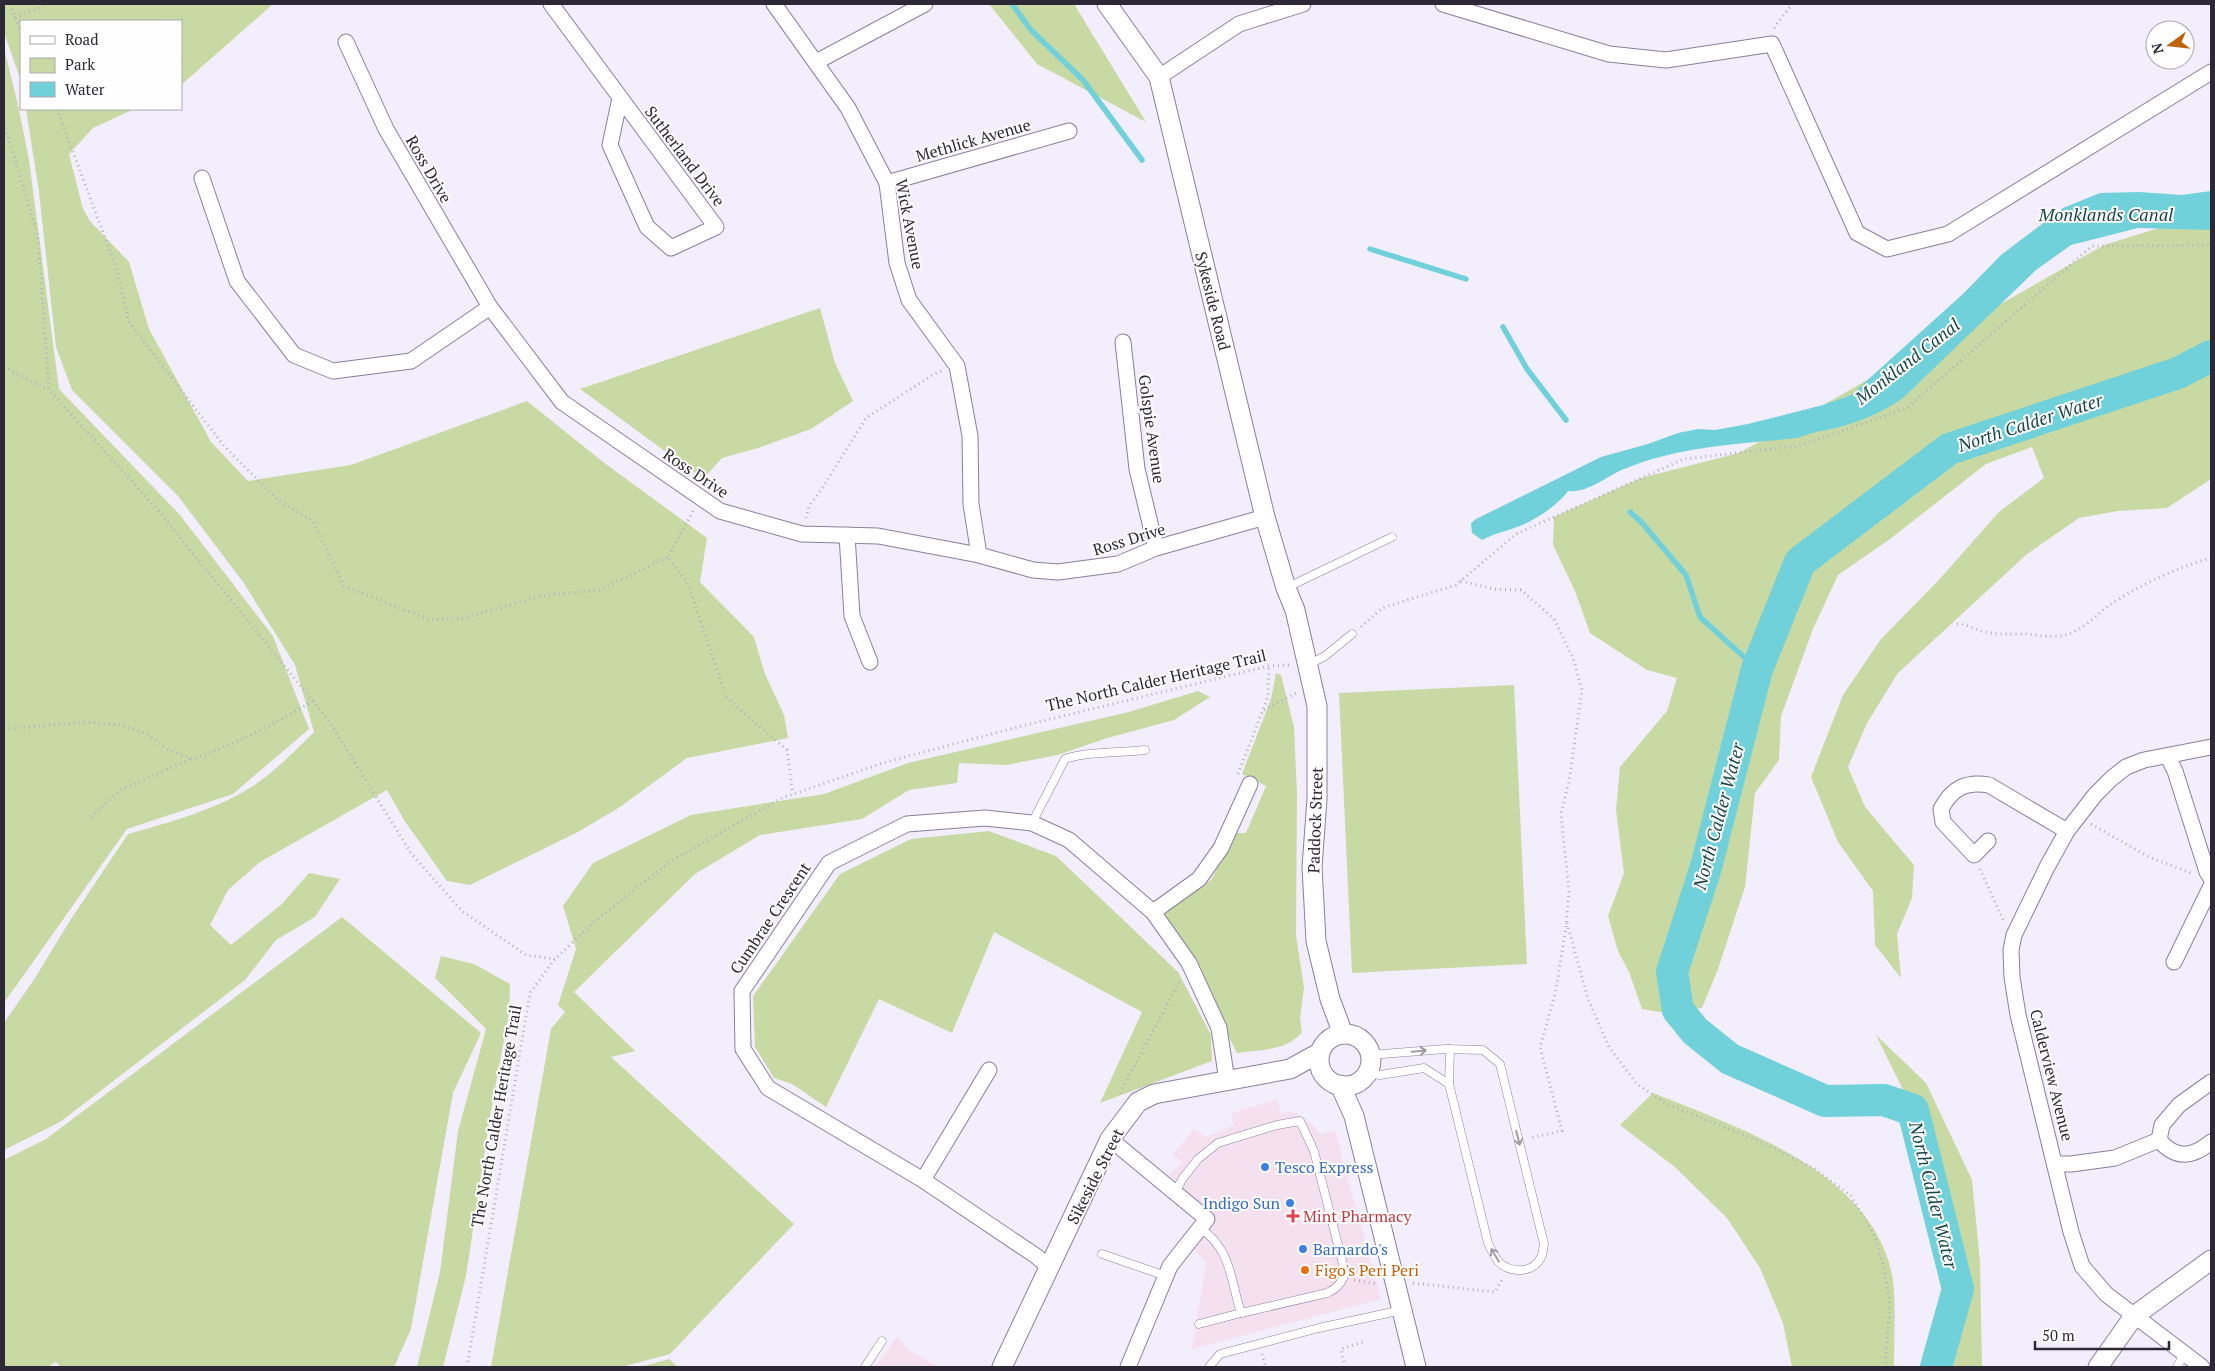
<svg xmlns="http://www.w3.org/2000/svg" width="2215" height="1371" font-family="'PT Serif',serif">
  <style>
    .commercial { fill: #f4e0ef }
    .green { fill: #c9d9a4 }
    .water { fill: #70d1da }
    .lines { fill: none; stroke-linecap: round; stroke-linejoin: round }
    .stream { stroke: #70d1da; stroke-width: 5.5 }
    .river { stroke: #70d1da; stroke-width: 32 }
    .service-casing { stroke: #8a7f9f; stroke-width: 9 }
    .minor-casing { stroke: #8a7f9f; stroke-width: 17 }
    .tertiary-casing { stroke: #8a7f9f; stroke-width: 21 }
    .path { stroke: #b4b0bd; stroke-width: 3; stroke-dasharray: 1 4; stroke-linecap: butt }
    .service { stroke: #fff; stroke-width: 8 }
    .minor { stroke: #fff; stroke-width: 15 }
    .tertiary { stroke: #fff; stroke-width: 19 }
    .oneway { stroke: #a09ea4 }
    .shop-dot { fill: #3f7fe0; stroke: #fefefe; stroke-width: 2 }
    .health-dot { fill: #e0444e; stroke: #fefefe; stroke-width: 2 }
    .food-dot { fill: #e8710a; stroke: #fefefe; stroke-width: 2 }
    .labels { text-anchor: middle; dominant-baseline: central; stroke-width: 4; stroke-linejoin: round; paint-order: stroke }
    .street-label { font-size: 16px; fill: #2c2835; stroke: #fefefe }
    .shop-label { font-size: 16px; fill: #366cbe; stroke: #fefefe; text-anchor: start }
    .health-label { font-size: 16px; fill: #be3a42; stroke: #fefefe; text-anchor: start }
    .food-label { font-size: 16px; fill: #c56008; stroke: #fefefe; text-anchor: start }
    .water-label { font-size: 18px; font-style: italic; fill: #19464a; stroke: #fefefe }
  </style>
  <rect width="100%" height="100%" fill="#f2eefc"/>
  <g class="commercial">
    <path d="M 1277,1100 L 1281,1113 L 1292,1111 L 1312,1123 L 1320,1134 L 1335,1131 L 1381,1299 L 1192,1349 L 1206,1263 L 1193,1248 L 1215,1218 L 1169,1175 L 1182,1163 L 1173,1154 L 1194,1129 L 1206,1137 L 1234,1125 L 1231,1113 Z"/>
    <path d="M 897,1337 L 910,1351 L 939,1367 L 875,1367 Z"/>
  </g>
  <g class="green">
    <path d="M 4,4 L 273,4 L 181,85 L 181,21 L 21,21 L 21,81 L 4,33 Z"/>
    <path d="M 989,4 L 1074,4 L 1146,122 L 1037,64 Z"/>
    <path d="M 4,48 L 18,105 L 29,160 L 59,389 L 180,515 L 273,636 L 309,729 L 233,794 L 127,829 L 4,1003 Z"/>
    <path d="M 26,109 L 134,109 L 93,128 L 69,154 L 83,209 L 90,221 L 129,262 L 149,329 L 211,442 L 248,481 L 351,465 L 527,401 L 603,462 L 707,538 L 700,582 L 754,637 L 765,674 L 784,715 L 788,738 L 687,758 L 620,807 L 578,832 L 470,885 L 447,881 L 404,820 L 387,790 L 260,862 L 228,890 L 210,925 L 231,945 L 282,904 L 309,873 L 340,879 L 315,917 L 276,940 L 245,980 L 60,1122 L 4,1150 L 4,1023 L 35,978 L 69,922 L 128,834 C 171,822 215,810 253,786 C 273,773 297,749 314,732 L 295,665 L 243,582 L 178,496 L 72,390 L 56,347 L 39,192 Z"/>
    <path d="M 2211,212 L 2211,479 L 2167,508 L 2118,511 L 2079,518 L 2027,554 L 1898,673 L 1867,723 L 1848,767 L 1865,807 L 1914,865 L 1912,898 L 1897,934 L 1901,978 L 1875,945 L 1873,891 L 1838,842 L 1811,777 L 1843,695 L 1881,639 L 1937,582 L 1999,512 L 2044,478 L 2032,447 L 1986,464 L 1890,539 L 1838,575 L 1813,629 L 1781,716 L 1779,760 L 1755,793 L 1745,887 L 1718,969 L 1702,1008 L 1660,1012 L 1642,1009 L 1629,972 L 1618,951 L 1608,916 L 1624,873 L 1616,810 L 1620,767 L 1667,711 L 1677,678 L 1647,670 L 1590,633 L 1575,591 L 1553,545 L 1554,517 L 1641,478 L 1739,453 L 2104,245 Z"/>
    <path d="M 820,308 L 835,363 L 853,401 L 811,429 L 758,448 L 722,458 L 703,479 L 580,389 Z"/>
    <path d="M 1276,673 L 1281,675 L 1294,727 L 1297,793 L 1296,935 L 1304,988 L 1300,1018 L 1302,1032 C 1287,1051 1259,1050 1237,1053 L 1223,1025 L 1165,923 L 1166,911 L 1211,880 L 1235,833 L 1246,833 L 1266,786 L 1242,774 L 1271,699 Z"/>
    <path d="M 1514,685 L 1527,964 L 1352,973 L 1339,693 Z"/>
    <path d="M 1198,691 L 1210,697 L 1174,720 L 1104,739 L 1058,755 L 1006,765 L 959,763 L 957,783 L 909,790 L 862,819 L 760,835 L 695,874 L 574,992 L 635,1051 L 611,1057 L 794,1224 L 670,1354 L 622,1367 L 491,1367 L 551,1029 L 565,1012 L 558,1005 L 576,949 L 563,906 L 593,863 L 691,815 L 824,794 L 908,763 L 1129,712 Z"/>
    <path d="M 989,831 L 1056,856 L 1178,972 L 1211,1035 L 1212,1061 L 1100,1103 L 1142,1012 L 994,932 L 952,1033 L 879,999 L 826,1107 L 792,1084 L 774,1078 L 755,1047 L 753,996 L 840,874 L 911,839 Z"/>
    <path d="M 342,917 L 481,1033 L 453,1093 L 411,1329 L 394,1367 L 61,1367 L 56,1362 L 48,1367 L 4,1367 L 4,1160 L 46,1139 Z"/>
    <path d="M 441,956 L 474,964 L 510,984 L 509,1013 L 490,1116 L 466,1276 L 443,1367 L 417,1367 L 440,1272 L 458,1131 L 486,1029 L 435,978 Z"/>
    <path d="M 1876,1035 L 1926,1083 L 1972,1180 L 1980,1262 L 1982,1367 L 1946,1367 L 1959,1320 L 1944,1207 L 1927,1138 Z"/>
    <path d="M 1653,1093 C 1740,1128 1876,1173 1893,1280 C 1896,1305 1894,1341 1894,1367 L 1792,1367 L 1783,1323 L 1760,1268 L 1727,1218 L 1676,1168 L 1620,1125 Z"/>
    <path d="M 669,1359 L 678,1367 L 640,1367 Z"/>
  </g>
  <path class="water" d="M 2211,191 L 2211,230 L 2138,228 L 2071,245 L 2036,270 L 1903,398 C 1887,409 1869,418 1850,424 C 1832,430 1814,431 1797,438 C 1739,444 1679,446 1624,469 C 1607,476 1588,493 1568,491 C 1558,505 1532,523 1514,528 C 1503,532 1493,534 1482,540 L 1472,533 L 1471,523 L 1476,519 L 1601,457 L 1648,444 L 1678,433 L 1698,429 L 1715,430 L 1748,424 L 1823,405 L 1851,395 L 1964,293 L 2001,255 L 2063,208 L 2100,193 L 2139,192 L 2182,195 Z"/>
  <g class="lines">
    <g class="stream">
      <path d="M 1012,4 L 1031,30 L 1083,80 L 1142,160"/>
      <path d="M 1370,249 L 1466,279"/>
      <path d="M 1503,327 L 1527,369 L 1566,420"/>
      <path d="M 1630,512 L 1642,523 L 1686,575 L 1700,617 L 1757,669"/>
    </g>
    <path class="river" d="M 1936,1367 L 1958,1289 L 1913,1110 L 1884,1100 L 1825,1101 L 1730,1059 L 1695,1031 L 1678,1010 L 1672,972 L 1706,867 L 1757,669 L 1800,562 L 1949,449 L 2178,373 L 2211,356"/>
    <g class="service-casing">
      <g id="service">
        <path d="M 1286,588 L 1392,537"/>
        <path d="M 1308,665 L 1325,656 L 1352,634"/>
        <path d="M 1032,823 L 1065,759 C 1089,751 1118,753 1145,750"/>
        <path d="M 1367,1073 L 1380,1075 L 1424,1068 L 1449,1084 L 1488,1243 C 1491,1249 1494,1256 1498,1261 C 1509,1273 1531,1274 1540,1259 C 1543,1256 1543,1248 1544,1244 L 1500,1064 L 1483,1050 L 1445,1049 L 1370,1055"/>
        <path d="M 1449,1084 L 1450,1049"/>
        <path d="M 1175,1192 L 1183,1178 L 1198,1159 L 1218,1143 L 1277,1125 L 1300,1121 L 1314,1151 L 1345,1272 C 1343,1282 1336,1289 1327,1293 L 1241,1313 C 1230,1279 1232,1250 1200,1228"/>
        <path d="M 1102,1254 L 1166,1276"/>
        <path d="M 1199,1324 L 1241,1313"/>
        <path d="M 865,1367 L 882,1341"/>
        <path d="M 1209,1367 L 1220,1354 L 1319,1328 L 1402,1310"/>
        <path d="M 2177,1367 L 2185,1352"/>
      </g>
    </g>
    <g class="minor-casing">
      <g id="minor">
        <path d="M 551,4 L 716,227 L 671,248 L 647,227 L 610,145 L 620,98"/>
        <path d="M 774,4 L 848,108 L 887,183 L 897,263 L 909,300 L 957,366 L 970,436 L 971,504 L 979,555"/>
        <path d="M 1443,4 L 1609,54 L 1666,60 L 1772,44 L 1857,233 L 1887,249 L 1948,234 L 2211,72"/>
        <path d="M 346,42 L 386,129 L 490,307 L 562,402 L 720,511 L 802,534 L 878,536 L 979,555 L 1033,570 L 1058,572 L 1118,564 L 1156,548 L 1265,517"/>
        <path d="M 816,62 L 925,4"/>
        <path d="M 1159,77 L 1239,24 L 1303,4"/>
        <path d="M 202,178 L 237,281 L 294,355 L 333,371 L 411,361 L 490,307"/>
        <path d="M 887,183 L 1069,131"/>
        <path d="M 1123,342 L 1137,469 L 1156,548"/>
        <path d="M 847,535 L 852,616 L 870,662"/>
        <path d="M 2168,757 L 2175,771 L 2207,872 L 2211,878"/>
        <path d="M 1988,841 L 1974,855 L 1943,822 L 1941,809 C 1952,788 1966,781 1989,785 L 2067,831"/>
        <path d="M 1153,912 L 1199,879 L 1221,848 L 1250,784"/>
        <path d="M 2174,962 L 2211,886"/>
        <path d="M 2211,1082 L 2179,1105 L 2162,1125 L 2159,1140 C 2176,1160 2193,1157 2211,1142"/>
        <path d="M 1110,1139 L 1207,1219 L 1170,1266 L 1128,1367"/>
        <path d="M 2056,1164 L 2071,1164 L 2115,1158 L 2159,1140"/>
        <path d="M 923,1180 L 989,1070"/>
        <path d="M 1049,1267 L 1036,1256 L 923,1180 L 768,1088 L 743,1049 L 742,991 L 829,863 L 907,824 L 985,818 L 1032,823 L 1069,840 L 1153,912 L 1189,963 L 1219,1028 L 1227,1081"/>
        <path d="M 2202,1367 L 2106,1294 L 2082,1266 L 2071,1232 L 2018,1015 L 2012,977 L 2011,950 L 2014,935 L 2047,867 L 2067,831 L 2095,795 L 2112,778 L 2126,767 L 2144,760 L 2211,747"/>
      </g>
    </g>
    <g class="tertiary-casing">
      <g id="tertiary">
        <path d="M 1107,4 L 1159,77 L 1265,517 L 1286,588 L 1295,610 L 1317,706 L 1317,799 L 1312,867 L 1316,941 L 1330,999 L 1343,1034"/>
        <circle cx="1345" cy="1060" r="26"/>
        <path d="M 1340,1085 L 1354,1116 L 1416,1367"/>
        <path d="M 1002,1367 L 1110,1139 L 1138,1102 L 1154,1094 L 1290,1069 L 1319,1053"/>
        <path d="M 2098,1367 L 2134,1316 L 2211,1260"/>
      </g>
    </g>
    <g class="path">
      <path d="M 10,4 L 21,32"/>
      <path d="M 15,18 L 47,4"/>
      <path d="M 1774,28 L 1792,4"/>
      <path d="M 57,109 L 117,270 L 129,322 L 224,446 L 279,501 L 313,521 L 344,586 L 428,619 L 460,619 L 541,596 L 600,590 L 668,557"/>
      <path d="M 4,123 L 38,236 L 49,390 L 157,509 L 329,721 L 411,853 L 462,911 L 526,955 L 555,959"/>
      <path d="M 4,367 L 48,390"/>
      <path d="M 693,511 L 668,557 L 687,582 L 727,698 L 787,750 L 793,794"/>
      <path d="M 806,518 L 809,506 L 821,490 L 866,418 L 934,374 L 942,371"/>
      <path d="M 1461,581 L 1494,589 L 1521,590 L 1554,619 L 1573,658 L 1582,690 L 1569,781 L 1561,814 L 1569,891 L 1566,927 L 1556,990 L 1540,1047 L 1562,1131 L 1529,1138"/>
      <path d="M 1957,624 C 1968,624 1975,630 1985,632 C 1999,635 2013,634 2027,634 C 2041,635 2054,639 2068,634 C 2085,628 2097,614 2111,604 C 2142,584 2176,568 2211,558"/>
      <path d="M 1361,627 L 1382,608 L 1456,585 L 1516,534 L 1684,459 L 1798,446 L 1907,408 L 2092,246 L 2211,245"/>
      <path d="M 1264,710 L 1296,693"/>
      <path d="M 4,729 C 46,727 92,716 134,729 C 147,733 156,741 167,749 C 174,753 184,756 192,759 C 235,745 274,724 313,701"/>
      <path d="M 1238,774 L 1268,697 L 1269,666"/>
      <path d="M 91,817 L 121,790 L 191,759"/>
      <path d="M 2091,824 L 2149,857 L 2191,873"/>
      <path d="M 1980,869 L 2003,920"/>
      <path d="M 1567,923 L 1588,999 L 1609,1047 L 1637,1084 L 1665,1103 L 1761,1142 L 1815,1169 L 1851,1196 L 1874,1234 L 1883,1264 L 1890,1302 L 1885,1367"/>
      <path d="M 1120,1093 L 1180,980"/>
      <path d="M 1354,1280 L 1378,1284"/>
      <path d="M 1413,1283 L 1495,1292 L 1503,1278"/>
      <path d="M 1262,1354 L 1265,1365"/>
      <path d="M 467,1367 L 530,993 L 553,961 L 594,922 L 634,890 L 673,860 L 782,798 L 886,762 L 1026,725 L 1269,666 L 1290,665"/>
      <path d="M 1345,1367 L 1341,1349 L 1363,1342"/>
    </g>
    <use href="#service" class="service"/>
    <use href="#minor" class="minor"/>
    <use href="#tertiary" class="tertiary"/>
  </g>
  <defs><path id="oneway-shaft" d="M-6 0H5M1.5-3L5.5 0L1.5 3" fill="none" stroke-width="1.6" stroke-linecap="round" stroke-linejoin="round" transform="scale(1.25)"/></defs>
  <g class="oneway">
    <use href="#oneway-shaft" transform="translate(1419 1051) rotate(-5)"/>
    <use href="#oneway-shaft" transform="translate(1518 1138) rotate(76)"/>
    <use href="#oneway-shaft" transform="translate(1495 1255) rotate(-121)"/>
  </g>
  <g class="shop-dot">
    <circle cx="1265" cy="1167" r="5"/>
    <circle cx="1290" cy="1203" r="5"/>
    <circle cx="1303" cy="1249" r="5"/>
  </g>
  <path class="health-dot" d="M1290.5 1208.5h5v5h5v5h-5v5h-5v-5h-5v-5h5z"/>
  <circle class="food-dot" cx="1305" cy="1270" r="5"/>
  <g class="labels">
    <g class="street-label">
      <text transform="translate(973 140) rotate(-16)">Methlick Avenue</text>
      <text transform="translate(685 156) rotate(53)">Sutherland Drive</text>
      <text transform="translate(429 169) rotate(60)">Ross Drive</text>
      <text transform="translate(910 224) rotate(79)">Wick Avenue</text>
      <text transform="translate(1213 301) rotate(76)">Sykeside Road</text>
      <text transform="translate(1152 429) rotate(82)">Golspie Avenue</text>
      <text transform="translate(696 473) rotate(34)">Ross Drive</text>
      <text transform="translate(1129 539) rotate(-17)">Ross Drive</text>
      <text transform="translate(1156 680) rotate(-13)">The North Calder Heritage Trail</text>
      <text transform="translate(1315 820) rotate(-88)">Paddock Street</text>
      <text transform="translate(770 918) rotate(-56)">Cumbrae Crescent</text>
      <text transform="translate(2052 1075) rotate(76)">Calderview Avenue</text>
      <text transform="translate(496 1116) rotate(-80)">The North Calder Heritage Trail</text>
      <text transform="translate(1095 1176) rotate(-63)">Sikeside Street</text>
    </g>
    <g class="shop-label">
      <text x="1275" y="1167">Tesco Express</text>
      <text x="1280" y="1203" text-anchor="end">Indigo Sun</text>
      <text x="1313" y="1249">Barnardo's</text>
    </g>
    <g class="health-label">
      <text x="1303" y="1216">Mint Pharmacy</text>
    </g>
    <g class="food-label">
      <text x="1315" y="1270">Figo's Peri Peri</text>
    </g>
    <g class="water-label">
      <text x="2106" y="214">Monklands Canal</text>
      <text transform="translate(1907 361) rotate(-38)">Monkland Canal</text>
      <text transform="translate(2030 422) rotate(-18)">North Calder Water</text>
      <text transform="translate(1718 816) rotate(-75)">North Calder Water</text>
      <text transform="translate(1934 1195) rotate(76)">North Calder Water</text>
    </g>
  </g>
  <rect width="2215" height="1371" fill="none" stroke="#2c2835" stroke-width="10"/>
  <rect x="20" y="20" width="162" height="90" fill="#fefefe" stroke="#aaa8ae"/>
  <rect x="30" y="36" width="25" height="8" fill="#ffffff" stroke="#aaa8ae"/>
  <text x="65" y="45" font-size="15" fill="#2c2835">Road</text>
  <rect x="30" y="58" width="25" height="15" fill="#c9d9a4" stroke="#aaa8ae"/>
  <text x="65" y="70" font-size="15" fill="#2c2835">Park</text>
  <rect x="30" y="82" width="25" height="15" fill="#70d1da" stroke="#aaa8ae"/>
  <text x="65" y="95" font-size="15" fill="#2c2835">Water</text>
  <g transform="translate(2170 45) rotate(255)"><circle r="24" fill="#fefefe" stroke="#aaa8ae"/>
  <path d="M0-4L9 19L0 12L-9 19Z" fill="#be620c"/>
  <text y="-8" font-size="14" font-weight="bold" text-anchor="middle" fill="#2c2835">N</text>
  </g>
  <path d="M2035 1341v8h134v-8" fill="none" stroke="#2c2835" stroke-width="2.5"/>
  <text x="2042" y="1341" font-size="15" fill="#2c2835" stroke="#fefefe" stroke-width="4" paint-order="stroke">50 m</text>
</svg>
